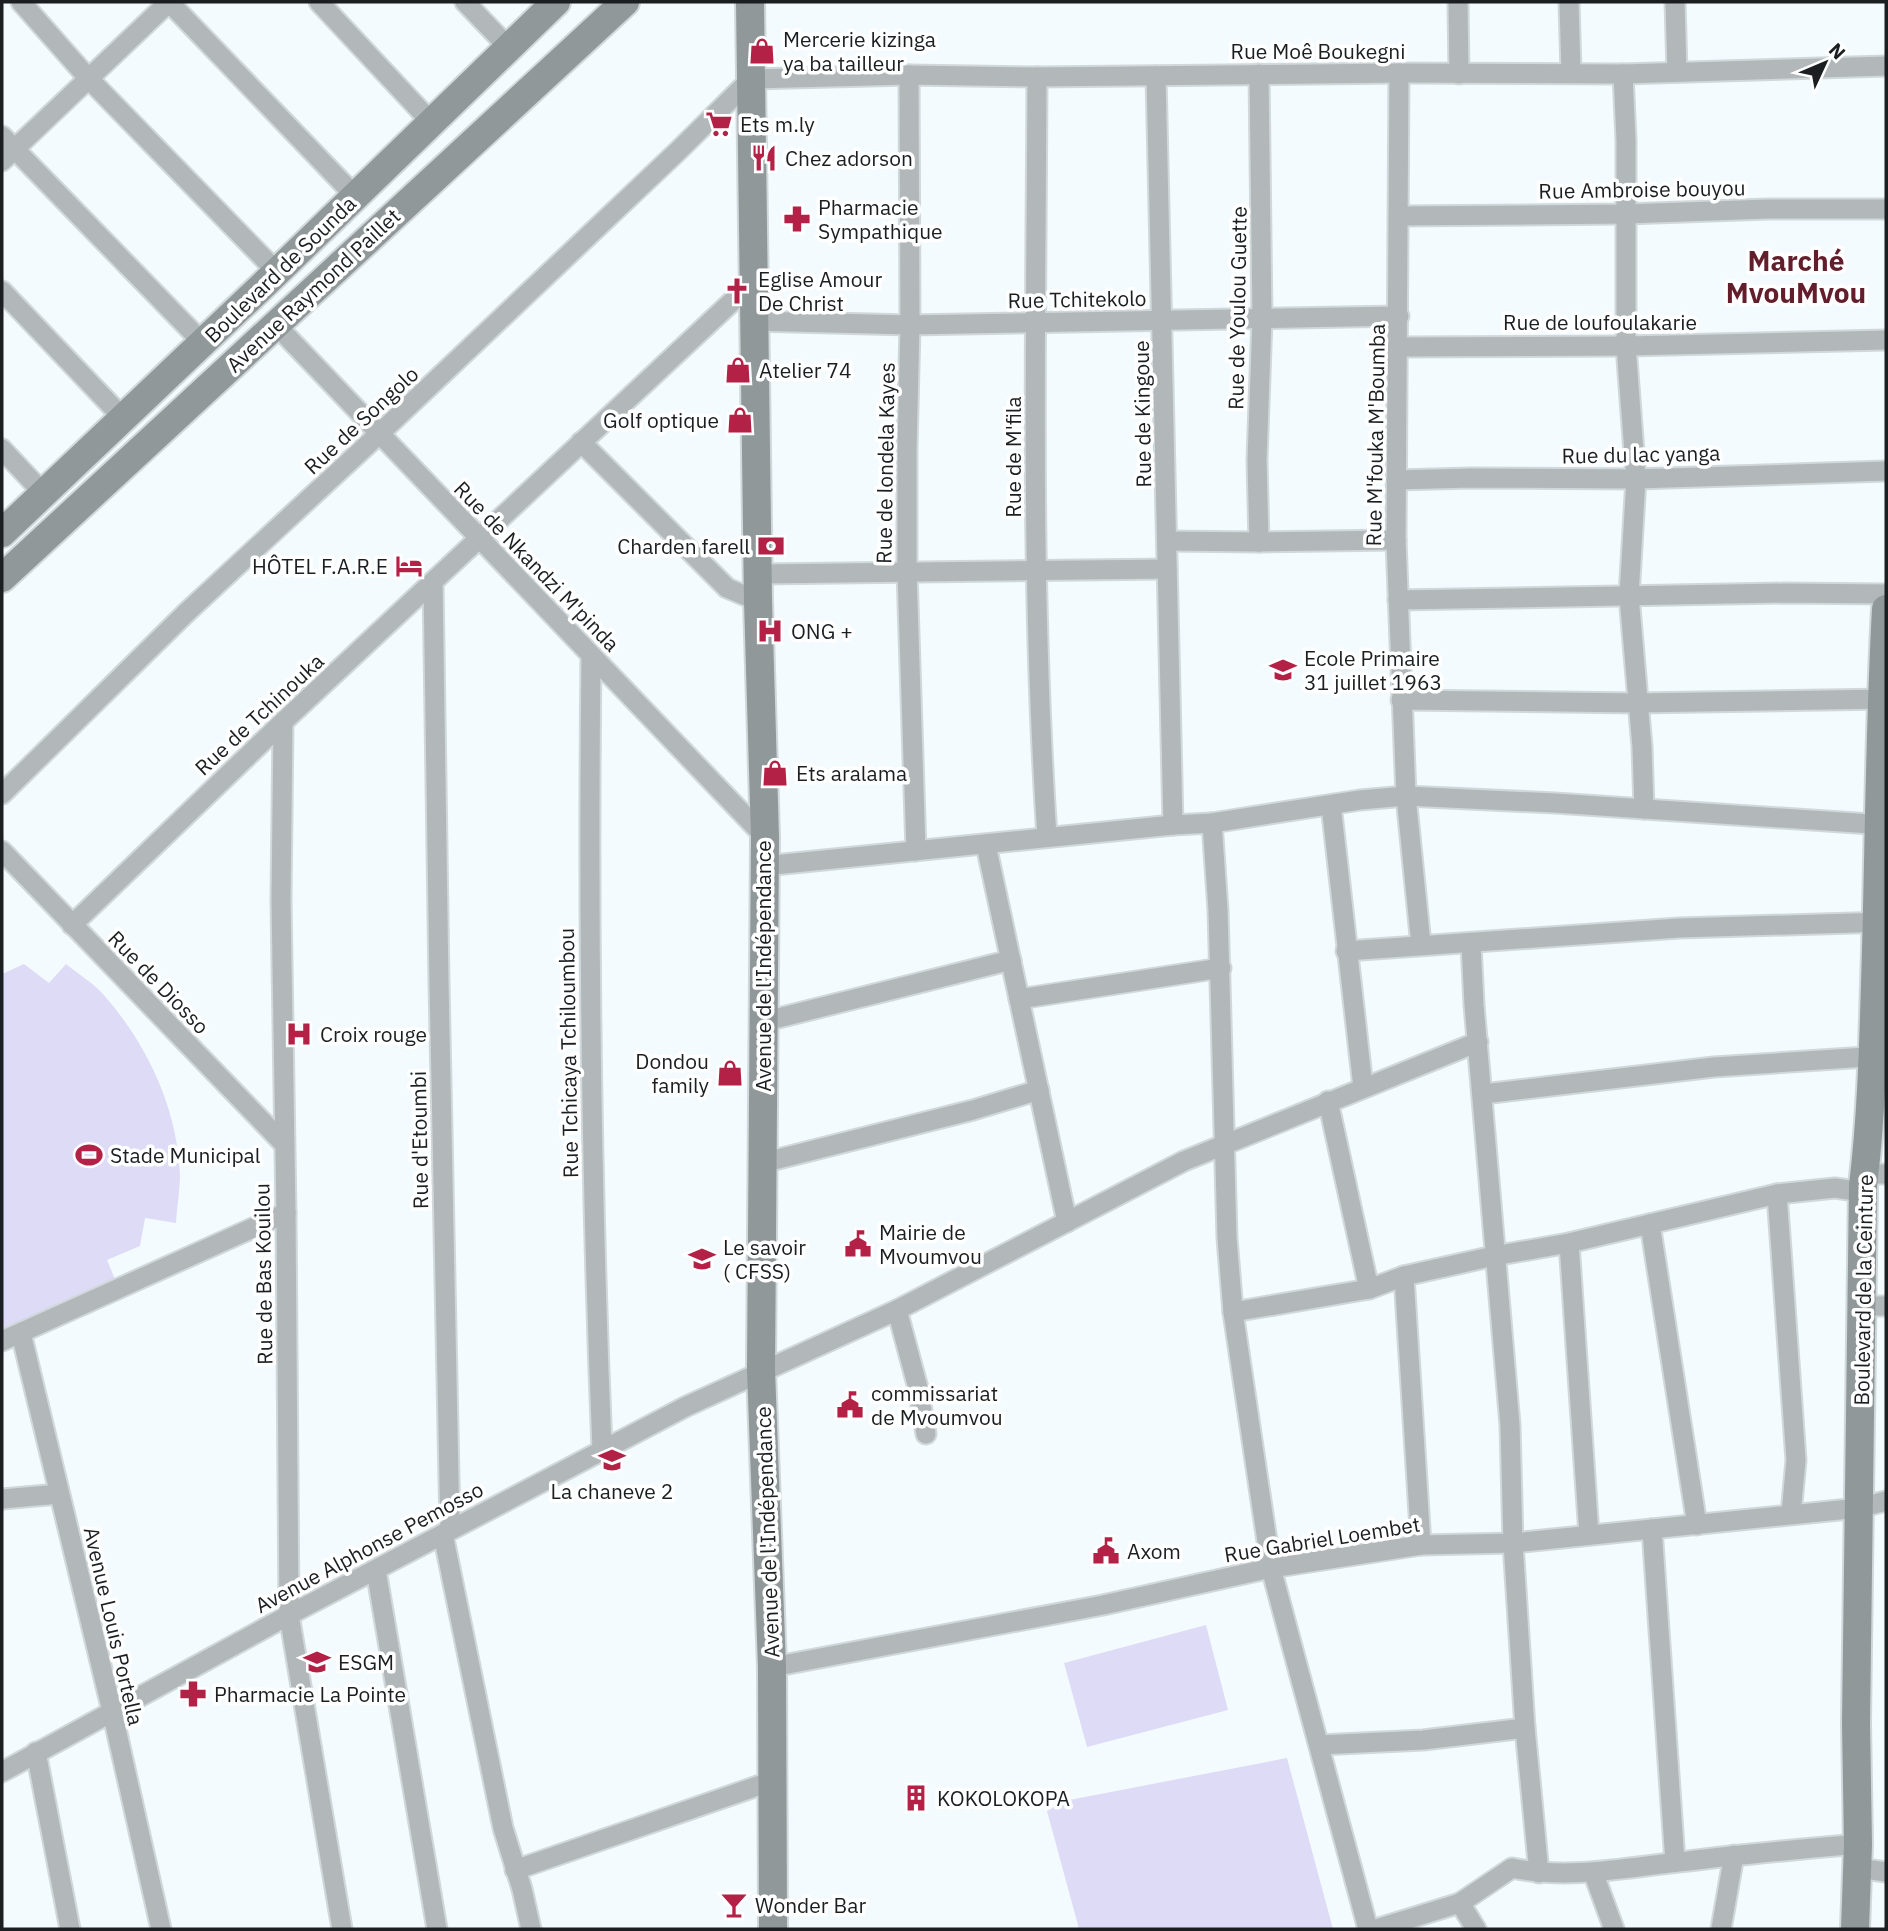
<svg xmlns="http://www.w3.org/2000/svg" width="1888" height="1931" font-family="'IBM Plex Sans',sans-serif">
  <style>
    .green { fill: #dedbf7 }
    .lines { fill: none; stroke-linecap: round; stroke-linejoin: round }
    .street-casing { stroke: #d1d8db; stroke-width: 23 }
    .secondary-casing { stroke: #d1d8db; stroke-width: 32 }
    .street { stroke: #b2b8b9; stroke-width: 19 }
    .secondary { stroke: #90989a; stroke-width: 28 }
    .labels { text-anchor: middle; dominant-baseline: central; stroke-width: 7; stroke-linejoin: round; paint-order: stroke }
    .poi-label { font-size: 21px; fill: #1b1f21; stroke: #fff; text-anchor: start }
    .street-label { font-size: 21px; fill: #1b1f21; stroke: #fff }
    .district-label { font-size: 28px; font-weight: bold; fill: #631e2b; stroke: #fff }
  </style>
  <rect width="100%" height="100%" fill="#f4fbff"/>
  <g class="green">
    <path d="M 24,964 L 49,983 L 66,964 C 78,974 93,983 103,994 C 147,1044 177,1107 180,1174 C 180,1190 177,1207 176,1223 L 145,1218 L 140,1246 L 107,1260 L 117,1284 L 2,1333 L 2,974 Z"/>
    <path d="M 1206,1625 L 1228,1710 L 1087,1747 L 1064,1663 Z"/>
    <path d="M 1287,1758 L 1333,1929 L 1079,1929 L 1047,1811 L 1064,1801 Z"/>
  </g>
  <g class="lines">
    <g class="street-casing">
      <g id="street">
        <path d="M 21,2 L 88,78 L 277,272"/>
        <path d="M 169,2 L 356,197"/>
        <path d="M 319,2 L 432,123"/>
        <path d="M 465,2 L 509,48"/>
        <path d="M 1458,2 L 1459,74"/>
        <path d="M 1569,2 L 1571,73"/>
        <path d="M 1675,2 L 1677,72"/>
        <path d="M 1399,73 L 1396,540 L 1406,796 L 1421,945"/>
        <path d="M 1623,74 L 1626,140 L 1626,346 L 1636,479 L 1629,596 L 1642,747 L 1644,809"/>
        <path d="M 909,75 L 910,325 L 907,449 L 907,572 L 916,851"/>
        <path d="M 1156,76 L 1173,825"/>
        <path d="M 1037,77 C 1036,331 1030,584 1047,837"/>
        <path d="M 2,136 L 203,343"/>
        <path d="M 2,161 L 169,2"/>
        <path d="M 1399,216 L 1626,214 L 1768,209 L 1886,209"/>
        <path d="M 2,291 L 123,418"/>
        <path d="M 755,321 L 910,325 L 1399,316"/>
        <path d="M 276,325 L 765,837"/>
        <path d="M 1398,347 L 1626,346 L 1886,340"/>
        <path d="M 581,442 L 727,588 L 758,601"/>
        <path d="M 2,449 L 43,493"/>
        <path d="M 1396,480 L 1471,478 L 1636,479 L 1886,471"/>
        <path d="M 1168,541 L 1259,542 L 1396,540"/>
        <path d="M 1259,542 L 1257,460 L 1262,319 L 1259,74"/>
        <path d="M 758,574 L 1167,569"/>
        <path d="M 433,582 L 439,983 L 450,1529"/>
        <path d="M 1398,600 L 1786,593 L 1886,594"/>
        <path d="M 591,656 C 588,921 591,1185 602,1449"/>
        <path d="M 1401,700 L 1637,703 L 1886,699"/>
        <path d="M 283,722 L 281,901 L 286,1213 L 289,1615 L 342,1929"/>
        <path d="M 2,794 L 186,613 L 379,434 L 678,151 L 751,79 L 909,75 L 1037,77 L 1399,73 L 1623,74 L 1886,66"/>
        <path d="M 1331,805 L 1363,1087"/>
        <path d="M 1212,823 L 1218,910 L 1227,1238 L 1233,1312 L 1271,1568 L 1368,1929"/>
        <path d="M 986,845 L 1067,1222"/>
        <path d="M 2,851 L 284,1144"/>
        <path d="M 764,866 L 1173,825 L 1212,823 L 1360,800 L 1406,796 L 1555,803 L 1886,825"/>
        <path d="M 72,925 L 283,722 L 754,281"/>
        <path d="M 1471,944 L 1474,1005 L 1510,1425 L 1513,1543 L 1525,1728 L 1539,1873"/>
        <path d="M 1346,951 L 1679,928 L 1886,922"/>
        <path d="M 1019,999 L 1221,968"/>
        <path d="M 762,1022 L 1011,960"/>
        <path d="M 1483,1094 L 1714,1067 L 1882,1056"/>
        <path d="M 1328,1101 L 1369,1289"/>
        <path d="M 762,1163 L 973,1110 L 1039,1090"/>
        <path d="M 1864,1174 L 1886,1174"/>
        <path d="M 1777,1194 L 1796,1460 L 1791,1514"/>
        <path d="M 1650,1224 L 1697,1525"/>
        <path d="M 1569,1243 L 1589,1535"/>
        <path d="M 1404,1276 L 1421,1545"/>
        <path d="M 1861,1306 L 1886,1306"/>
        <path d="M 897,1310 L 918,1388 L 926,1434"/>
        <path d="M 1233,1312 L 1369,1289 L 1404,1276 L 1494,1256 L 1569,1243 L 1777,1194 L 1835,1188 L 1849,1190 L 1863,1186"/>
        <path d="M 21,1333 L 112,1711 L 161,1929"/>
        <path d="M 2,1341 L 286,1213"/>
        <path d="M 2,1499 L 59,1494"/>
        <path d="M 1652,1529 L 1675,1862"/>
        <path d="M 443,1534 L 503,1828 L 522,1889 L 531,1929"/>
        <path d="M 376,1570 L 437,1929"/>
        <path d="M 772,1667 L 1103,1605 L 1271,1568 L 1421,1545 L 1513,1543 L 1859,1508 L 1886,1501"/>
        <path d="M 1319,1745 L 1423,1740 L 1525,1728"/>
        <path d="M 36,1752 L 70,1929"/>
        <path d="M 2,1772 L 289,1615 L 685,1407 L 897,1310 L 1184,1161 L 1478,1042"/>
        <path d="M 1858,1868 L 1886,1872"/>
        <path d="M 515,1870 L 772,1781"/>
        <path d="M 1593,1872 L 1614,1929"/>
        <path d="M 1460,1903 L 1476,1929"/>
        <path d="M 1376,1929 L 1460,1903 L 1512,1868 C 1571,1880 1629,1867 1688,1861 C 1744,1854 1801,1849 1858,1844"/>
        <path d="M 1721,1929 L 1734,1855"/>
      </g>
    </g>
    <g class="secondary-casing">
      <g id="secondary">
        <path d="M 750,2 L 758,601 L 765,837 L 761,1370 L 772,1667 L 773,1929"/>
        <path d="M 2,533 L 277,272 L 556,2"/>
        <path d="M 2,578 L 625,2"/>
        <path d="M 1855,1929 L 1858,1844 L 1856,1723 L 1863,1186 C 1871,1119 1873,1053 1875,985 C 1879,860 1879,734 1886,609"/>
      </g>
    </g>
    <use href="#street" class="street"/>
    <use href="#secondary" class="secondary"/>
  </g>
  <defs>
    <g id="shop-bare" transform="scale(2.1)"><path d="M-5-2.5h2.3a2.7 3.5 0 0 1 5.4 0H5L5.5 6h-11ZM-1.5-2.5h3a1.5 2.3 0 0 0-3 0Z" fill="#b32146" stroke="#fff" stroke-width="2.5" paint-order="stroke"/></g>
    <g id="supermarket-bare" transform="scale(2.1)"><path d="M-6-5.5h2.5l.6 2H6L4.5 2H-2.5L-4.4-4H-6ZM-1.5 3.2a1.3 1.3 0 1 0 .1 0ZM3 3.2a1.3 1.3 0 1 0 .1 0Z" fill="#b32146" stroke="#fff" stroke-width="2.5" paint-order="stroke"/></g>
    <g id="restaurant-bare" transform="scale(2.1)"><path d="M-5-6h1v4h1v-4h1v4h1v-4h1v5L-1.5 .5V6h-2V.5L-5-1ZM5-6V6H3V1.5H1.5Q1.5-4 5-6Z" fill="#b32146" stroke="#fff" stroke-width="2.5" paint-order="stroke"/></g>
    <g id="pharmacy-bare" transform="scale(2.1)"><path d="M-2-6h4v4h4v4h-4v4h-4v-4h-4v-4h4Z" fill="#b32146" stroke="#fff" stroke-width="2.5" paint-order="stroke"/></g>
    <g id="church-bare" transform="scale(2.1)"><path d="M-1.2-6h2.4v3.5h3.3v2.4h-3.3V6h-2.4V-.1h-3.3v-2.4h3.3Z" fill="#b32146" stroke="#fff" stroke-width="2.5" paint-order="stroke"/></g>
    <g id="bank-bare" transform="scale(2.1)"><path d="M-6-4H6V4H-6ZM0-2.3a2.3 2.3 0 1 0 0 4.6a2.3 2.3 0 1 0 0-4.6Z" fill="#b32146" stroke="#fff" stroke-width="2.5" paint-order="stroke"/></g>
    <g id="hotel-bare" transform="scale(2.1)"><path d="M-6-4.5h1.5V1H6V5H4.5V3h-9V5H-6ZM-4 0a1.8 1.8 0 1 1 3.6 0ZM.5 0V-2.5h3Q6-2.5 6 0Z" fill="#b32146" stroke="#fff" stroke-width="2.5" paint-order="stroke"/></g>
    <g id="hospital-bare" transform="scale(2.1)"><path d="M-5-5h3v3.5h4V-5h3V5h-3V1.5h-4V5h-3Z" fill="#b32146" stroke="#fff" stroke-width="2.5" paint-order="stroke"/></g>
    <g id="school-bare" transform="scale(2.1)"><path d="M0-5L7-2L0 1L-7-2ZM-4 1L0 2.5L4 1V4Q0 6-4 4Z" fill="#b32146" stroke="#fff" stroke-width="2.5" paint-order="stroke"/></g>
    <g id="stadium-bare" transform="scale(2.1)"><path d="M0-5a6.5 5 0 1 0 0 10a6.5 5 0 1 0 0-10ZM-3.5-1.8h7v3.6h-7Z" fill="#b32146" stroke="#fff" stroke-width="2.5" paint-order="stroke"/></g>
    <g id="civic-bare" transform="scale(2.1)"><path d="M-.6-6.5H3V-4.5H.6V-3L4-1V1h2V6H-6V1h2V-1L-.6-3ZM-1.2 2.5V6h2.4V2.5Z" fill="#b32146" stroke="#fff" stroke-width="2.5" paint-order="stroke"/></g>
    <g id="building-bare" transform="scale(2.1)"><path d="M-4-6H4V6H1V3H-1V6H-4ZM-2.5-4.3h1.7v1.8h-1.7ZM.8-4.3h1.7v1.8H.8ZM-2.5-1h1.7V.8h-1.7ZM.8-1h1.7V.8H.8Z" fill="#b32146" stroke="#fff" stroke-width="2.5" paint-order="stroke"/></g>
    <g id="bar-bare" transform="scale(2.1)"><path d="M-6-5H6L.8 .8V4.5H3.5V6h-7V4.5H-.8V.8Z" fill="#b32146" stroke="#fff" stroke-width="2.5" paint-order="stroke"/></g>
  </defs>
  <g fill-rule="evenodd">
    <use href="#shop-bare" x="762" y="51"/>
    <use href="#supermarket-bare" x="719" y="124"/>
    <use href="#restaurant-bare" x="764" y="158"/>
    <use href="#pharmacy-bare" x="797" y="219"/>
    <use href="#church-bare" x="737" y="291"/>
    <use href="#shop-bare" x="738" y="370"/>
    <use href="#shop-bare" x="740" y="420"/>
    <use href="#bank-bare" x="771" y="546"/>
    <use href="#hotel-bare" x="409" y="566"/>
    <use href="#hospital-bare" x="770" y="631"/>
    <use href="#school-bare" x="1283" y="670"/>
    <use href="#shop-bare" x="775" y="773"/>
    <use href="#hospital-bare" x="299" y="1034"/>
    <use href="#shop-bare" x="730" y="1073"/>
    <use href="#stadium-bare" x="89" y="1155"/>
    <use href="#civic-bare" x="858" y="1244"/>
    <use href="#school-bare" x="702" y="1259"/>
    <use href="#civic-bare" x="850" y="1405"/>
    <use href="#school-bare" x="612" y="1460"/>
    <use href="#civic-bare" x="1106" y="1551"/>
    <use href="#school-bare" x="317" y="1662"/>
    <use href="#pharmacy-bare" x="193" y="1694"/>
    <use href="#building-bare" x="916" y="1798"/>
    <use href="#bar-bare" x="734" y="1905"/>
  </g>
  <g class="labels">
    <g class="poi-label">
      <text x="783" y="39">Mercerie kizinga<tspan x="783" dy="24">ya ba tailleur</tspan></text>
      <text x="740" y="124">Ets m.ly</text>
      <text x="785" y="158">Chez adorson</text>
      <text x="818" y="207">Pharmacie<tspan x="818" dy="24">Sympathique</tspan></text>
      <text x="758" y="279">Eglise Amour<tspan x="758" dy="24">De Christ</tspan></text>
      <text x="759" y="370">Atelier 74</text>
      <text x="719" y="420" text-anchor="end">Golf optique</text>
      <text x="750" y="546" text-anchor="end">Charden farell</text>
      <text x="388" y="566" text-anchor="end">HÔTEL F.A.R.E</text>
      <text x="791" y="631">ONG +</text>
      <text x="1304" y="658">Ecole Primaire<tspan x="1304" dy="24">31 juillet 1963</tspan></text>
      <text x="796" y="773">Ets aralama</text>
      <text x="320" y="1034">Croix rouge</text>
      <text x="709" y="1061" text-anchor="end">Dondou<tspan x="709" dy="24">family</tspan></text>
      <text x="110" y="1155">Stade Municipal</text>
      <text x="879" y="1232">Mairie de<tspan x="879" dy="24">Mvoumvou</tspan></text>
      <text x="723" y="1247">Le savoir<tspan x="723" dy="24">( CFSS)</tspan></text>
      <text x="871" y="1393">commissariat<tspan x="871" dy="24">de Mvoumvou</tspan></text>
      <text x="612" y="1491" text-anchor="middle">La chaneve 2</text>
      <text x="1127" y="1551">Axom</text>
      <text x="338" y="1662">ESGM</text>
      <text x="214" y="1694">Pharmacie La Pointe</text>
      <text x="937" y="1798">KOKOLOKOPA</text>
      <text x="755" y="1905">Wonder Bar</text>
    </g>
    <g class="street-label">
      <text x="1318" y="51">Rue Moê Boukegni</text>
      <text transform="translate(1642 189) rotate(-1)">Rue Ambroise bouyou</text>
      <text transform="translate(280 269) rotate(-44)">Boulevard de Sounda</text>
      <text transform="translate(313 290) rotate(-43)">Avenue Raymond Paillet</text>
      <text transform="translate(1077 299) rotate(-1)">Rue Tchitekolo</text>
      <text transform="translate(1237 308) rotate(-89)">Rue de Youlou Guette</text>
      <text x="1600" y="322">Rue de loufoulakarie</text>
      <text transform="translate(1142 414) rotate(-91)">Rue de Kingoue</text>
      <text transform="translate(361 420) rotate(-43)">Rue de Songolo</text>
      <text transform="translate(1375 435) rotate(-89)">Rue M'fouka M'Boumba</text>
      <text transform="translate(1641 454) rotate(-1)">Rue du lac yanga</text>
      <text transform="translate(1013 457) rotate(-90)">Rue de M'fila</text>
      <text transform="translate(885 463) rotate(-89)">Rue de londela Kayes</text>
      <text transform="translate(537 566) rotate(46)">Rue de Nkandzi M'pinda</text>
      <text transform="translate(259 714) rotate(-43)">Rue de Tchinouka</text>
      <text transform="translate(763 966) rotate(-90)">Avenue de l'Indépendance</text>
      <text transform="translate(159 982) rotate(46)">Rue de Diosso</text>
      <text transform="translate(568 1053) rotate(-91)">Rue Tchicaya Tchiloumbou</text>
      <text transform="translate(419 1140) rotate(-91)">Rue d'Etoumbi</text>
      <text transform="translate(263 1274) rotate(-91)">Rue de Bas Kouilou</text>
      <text transform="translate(1863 1290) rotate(-89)">Boulevard de la Ceinture</text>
      <text transform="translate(767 1532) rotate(-92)">Avenue de l'Indépendance</text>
      <text transform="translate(1322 1539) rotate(-9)">Rue Gabriel Loembet</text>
      <text transform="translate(369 1547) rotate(-28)">Avenue Alphonse Pemosso</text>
      <text transform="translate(114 1626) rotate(77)">Avenue Louis Portella</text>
    </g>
    <g class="district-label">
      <text x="1796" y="260">Marché<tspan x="1796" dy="32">MvouMvou</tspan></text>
    </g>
  </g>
  <rect width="1888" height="1931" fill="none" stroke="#1b1f21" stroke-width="7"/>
  <g transform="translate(1825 63) rotate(46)" stroke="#ffffff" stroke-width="5" paint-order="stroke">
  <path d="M0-5L12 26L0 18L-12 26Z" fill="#1b1f21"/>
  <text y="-10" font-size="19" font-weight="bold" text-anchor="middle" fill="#1b1f21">N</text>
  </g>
</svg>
